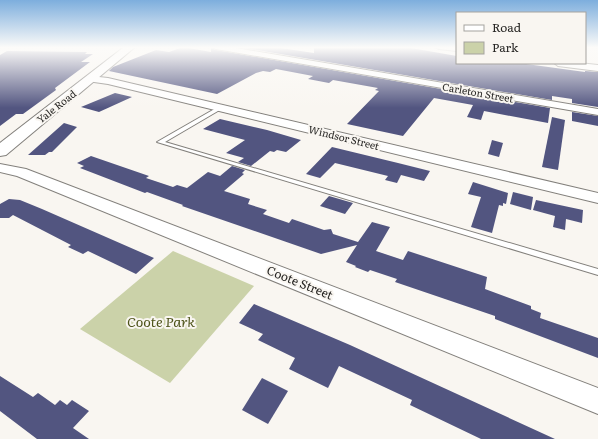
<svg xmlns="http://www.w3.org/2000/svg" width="598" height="439" font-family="Literata,serif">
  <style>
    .green { fill: #cbd2a9 }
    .building { fill: #525580 }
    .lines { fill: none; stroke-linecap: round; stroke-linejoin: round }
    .lane-casing { stroke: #83807c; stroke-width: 2 }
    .street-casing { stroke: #83807c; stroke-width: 2 }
    .secondary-casing { stroke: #83807c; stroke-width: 2 }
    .lane { fill: #fff; fill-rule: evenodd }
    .street { fill: #fff; fill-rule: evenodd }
    .secondary { fill: #fff; fill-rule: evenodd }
    .labels { text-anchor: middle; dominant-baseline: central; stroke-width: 4; stroke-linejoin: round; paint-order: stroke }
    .far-street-label { font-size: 10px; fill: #272624; stroke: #f9f6f1 }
    .street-label { font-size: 12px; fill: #272624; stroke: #f9f6f1 }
    .near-park-label { font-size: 14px; font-style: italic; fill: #4d5319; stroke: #f9f6f1 }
  </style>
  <rect width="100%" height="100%" fill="#f9f6f1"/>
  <path class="green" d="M 173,251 L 254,286 L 170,383 L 80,329 Z"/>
  <g class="building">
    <path d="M 183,47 L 211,52 L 211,48 L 216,50 L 550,108 L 548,123 L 484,111 L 481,120 L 467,117 L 473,105 L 434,98 L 403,136 L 347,124 L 379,91 L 375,90 L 378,88 L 333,80 L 329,83 L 308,79 L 313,76 L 276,69 L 270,72 L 263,71 L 256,73 L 217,94 L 109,71 L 113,67 L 156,50 L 169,52 Z"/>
    <path d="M 239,47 L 274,47 L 314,53 L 314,47 L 405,47 L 457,56 L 457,63 L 519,63 L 585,72 L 585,71 L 598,72 L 598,107 L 572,103 L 572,99 L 552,96 L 552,100 Z"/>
    <path d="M 7,51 L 87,52 L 85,54 L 93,54 L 81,62 L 90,62 L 55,88 L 56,90 L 23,114 L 16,114 L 0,126 L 0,55 Z"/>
    <path d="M 115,93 L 132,97 L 99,112 L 81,107 Z"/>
    <path d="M 572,112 L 598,116 L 598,126 L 572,121 Z"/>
    <path d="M 552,117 L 565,120 L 558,170 L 542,167 Z"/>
    <path d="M 220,119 L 267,130 L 301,140 L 286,152 L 277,150 L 274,152 L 270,151 L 251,166 L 238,162 L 244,158 L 226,153 L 245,140 L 203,129 Z"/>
    <path d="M 64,123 L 77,127 L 52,152 L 49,152 L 45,155 L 28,155 Z"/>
    <path d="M 492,140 L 503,143 L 499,157 L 488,154 Z"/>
    <path d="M 332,147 L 398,163 L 430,171 L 424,181 L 401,175 L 397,183 L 385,180 L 388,176 L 335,163 L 320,178 L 306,174 Z"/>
    <path d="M 91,156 L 149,176 L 146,178 L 173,187 L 177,185 L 187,188 L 208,172 L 220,176 L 232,166 L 245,170 L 242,173 L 244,174 L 224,191 L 250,199 L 248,204 L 267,210 L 263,214 L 289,223 L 292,219 L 324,230 L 331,229 L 333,234 L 358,242 L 372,222 L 390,227 L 376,251 L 403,260 L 408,251 L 487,277 L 485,289 L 531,306 L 531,309 L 541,313 L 540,318 L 598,338 L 598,358 L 495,319 L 495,316 L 395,282 L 397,279 L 370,270 L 368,272 L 355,267 L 356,266 L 346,262 L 357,245 L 321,254 L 182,206 L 183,205 L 147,192 L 145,193 L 80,168 L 84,166 L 77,163 Z"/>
    <path d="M 473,182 L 508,193 L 506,204 L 503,203 L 503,206 L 499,205 L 492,233 L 471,227 L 481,197 L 468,194 Z"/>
    <path d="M 513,192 L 533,197 L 531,210 L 510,204 Z"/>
    <path d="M 329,196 L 353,203 L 345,214 L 320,206 Z"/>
    <path d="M 9,199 L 20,200 L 42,209 L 154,258 L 136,274 L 88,251 L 83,254 L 68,247 L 71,245 L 13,215 L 9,218 L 0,218 L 0,204 Z"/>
    <path d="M 536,200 L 583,210 L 582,223 L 566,219 L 565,230 L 553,227 L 555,216 L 533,210 Z"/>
    <path d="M 254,304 L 350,345 L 555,439 L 481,439 L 410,405 L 412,400 L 339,366 L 328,388 L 289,369 L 295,358 L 258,340 L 263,334 L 239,323 Z"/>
    <path d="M 0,376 L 33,397 L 38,393 L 55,405 L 60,400 L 67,405 L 72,400 L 89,411 L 73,428 L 89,439 L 37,439 L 0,411 Z"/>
    <path d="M 262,378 L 288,391 L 268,424 L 242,410 Z"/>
  </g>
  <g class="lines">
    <g class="lane-casing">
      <path id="lane" d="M 218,107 L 223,108 L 165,142 L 598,269 L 598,275 L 157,142 Z"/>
    </g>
    <g class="street-casing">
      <g id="street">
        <path d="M 212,47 L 230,47 L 598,109 L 598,115 L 216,49 Z"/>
        <path d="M 435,47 L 457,47 L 457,51 L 439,49 Z"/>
        <path d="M 554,63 L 579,63 L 598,65 L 598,71 L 558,66 Z"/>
        <path d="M 90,76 L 108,78 L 598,193 L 598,203 L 108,84 L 87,81 L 85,79 L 87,77 Z"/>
        <path d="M 0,164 L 26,169 L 598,388 L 598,414 L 17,176 L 0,172 Z"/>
      </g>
    </g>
    <g class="secondary-casing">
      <path id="secondary" d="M 124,47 L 135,47 L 6,155 L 0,156 L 0,143 Z"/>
    </g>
    <use href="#lane" class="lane"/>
    <use href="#street" class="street"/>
    <use href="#secondary" class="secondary"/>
  </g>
  <linearGradient id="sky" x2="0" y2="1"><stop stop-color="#7daedd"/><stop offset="0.44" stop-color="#fcfbf9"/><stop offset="1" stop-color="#fcfbf9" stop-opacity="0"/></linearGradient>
  <rect width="598" height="108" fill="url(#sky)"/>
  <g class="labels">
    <g class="far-street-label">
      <text transform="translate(478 92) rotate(10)">Carleton Street</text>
      <text transform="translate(56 106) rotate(-38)">Yale Road</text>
      <text transform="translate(344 137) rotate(14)">Windsor Street</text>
    </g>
    <g class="street-label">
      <text transform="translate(300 282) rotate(22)">Coote Street</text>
    </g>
    <g class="near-park-label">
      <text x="161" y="321">Coote Park</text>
    </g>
  </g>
  <rect x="456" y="12" width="130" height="52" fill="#f9f6f1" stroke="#a5a39f"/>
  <rect x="464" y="25" width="20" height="6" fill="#ffffff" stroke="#a5a39f"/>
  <text x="492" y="32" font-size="12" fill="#272624">Road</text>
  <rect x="464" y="42" width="20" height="12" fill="#cbd2a9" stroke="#a5a39f"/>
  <text x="492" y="52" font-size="12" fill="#272624">Park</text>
</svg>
